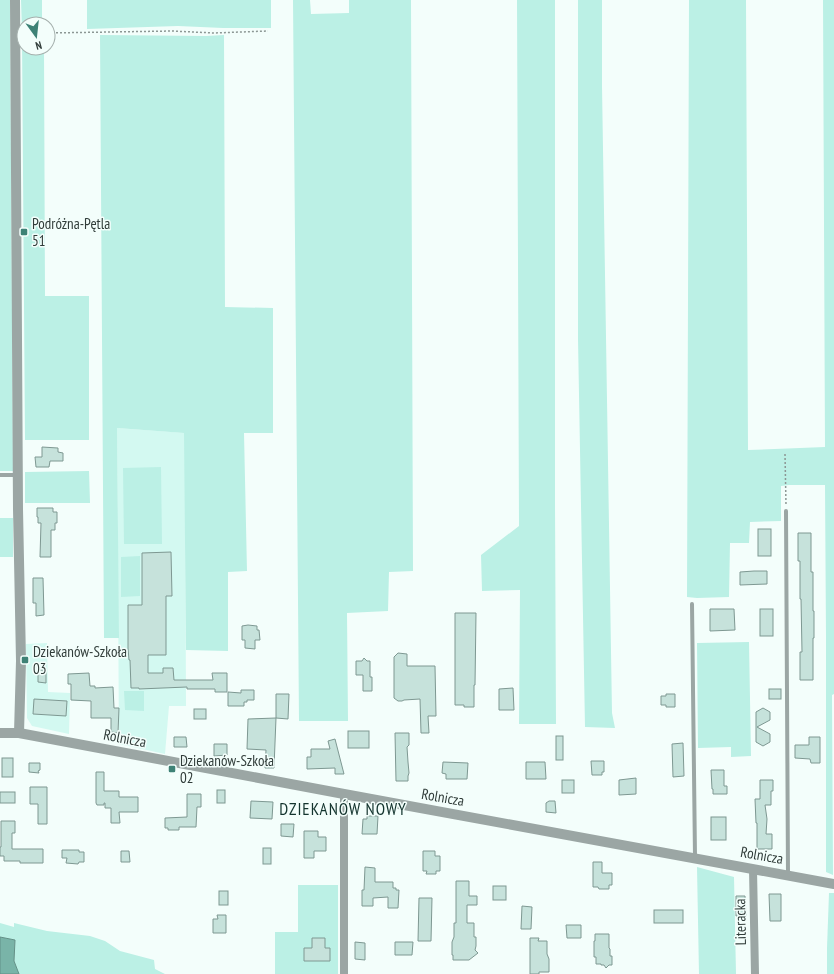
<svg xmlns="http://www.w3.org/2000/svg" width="834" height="974" font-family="'PT Sans Narrow',sans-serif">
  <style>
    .built { fill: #d3f9f1 }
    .green { fill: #bbf0e5 }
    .water { fill: #79b4a8; stroke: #639087 }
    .building { fill: #c6e2db; stroke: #7e9892 }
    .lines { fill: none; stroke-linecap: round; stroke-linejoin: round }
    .path { stroke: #8c9794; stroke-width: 1.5; stroke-dasharray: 2 2; stroke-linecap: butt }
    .service { stroke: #9ba6a4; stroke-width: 4 }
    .minor { stroke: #9ba6a4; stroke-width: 8 }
    .tertiary { stroke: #9ba6a4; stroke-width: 10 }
    .poi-dot { fill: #3e8276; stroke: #f3fefb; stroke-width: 1.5 }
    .labels { text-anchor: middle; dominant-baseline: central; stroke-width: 3; stroke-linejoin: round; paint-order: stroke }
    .poi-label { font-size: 15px; fill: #303c39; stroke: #f3fefb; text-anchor: start }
    .street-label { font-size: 15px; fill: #303c39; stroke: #f3fefb }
    .quarter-label { font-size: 17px; letter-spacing: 1px; fill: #13342e; stroke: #f3fefb }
  </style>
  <rect width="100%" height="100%" fill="#f3fefb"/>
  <g class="built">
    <path d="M 117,428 L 185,433 L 186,706 L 169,706 L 165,754 L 119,744 Z"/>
    <path d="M 47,643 L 48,692 L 70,693 L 69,734 L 32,726 L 27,718 L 26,644 Z"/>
  </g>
  <g class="green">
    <path d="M 0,0 L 10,0 L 13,471 L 0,471 Z"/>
    <path d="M 21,0 L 42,0 L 42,24 L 24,24 L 24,31 L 22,31 Z"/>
    <path d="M 87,0 L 271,0 L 271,28 L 223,28 L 178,26 L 87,29 Z"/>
    <path d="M 293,0 L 310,0 L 311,14 L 349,13 L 349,0 L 411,0 L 413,571 L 389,572 L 388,611 L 347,613 L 348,721 L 299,721 Z"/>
    <path d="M 517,0 L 555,0 L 555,502 L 556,724 L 519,724 L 520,590 L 482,591 L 481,555 L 519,526 Z"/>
    <path d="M 578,0 L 602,0 L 602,86 L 612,713 L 615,728 L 585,727 L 578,339 Z"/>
    <path d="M 689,0 L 746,0 L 748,450 L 825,447 L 823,0 L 834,0 L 834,694 L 832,695 L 833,875 L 826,872 L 826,636 L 825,485 L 789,485 L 781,486 L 781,521 L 750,522 L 749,543 L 730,543 L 729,597 L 697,598 L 687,597 Z"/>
    <path d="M 100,35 L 206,36 L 224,35 L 225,307 L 273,308 L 273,433 L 244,433 L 247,571 L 228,572 L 228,651 L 186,650 L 184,433 L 117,428 L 119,638 L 104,638 Z"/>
    <path d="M 22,36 L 24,36 L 24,48 L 44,48 L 45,296 L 89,296 L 89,440 L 25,440 Z"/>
    <path d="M 161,467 L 162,544 L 124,544 L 123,468 Z"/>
    <path d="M 89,471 L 90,503 L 25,503 L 25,472 Z"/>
    <rect x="0" y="518" width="13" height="39"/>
    <path d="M 140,556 L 140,596 L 121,597 L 121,557 Z"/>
    <path d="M 749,642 L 751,756 L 731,757 L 731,747 L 698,748 L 697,643 Z"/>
    <path d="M 124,691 L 144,691 L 144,711 L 125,710 Z"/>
    <path d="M 697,867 L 734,877 L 736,974 L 699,974 Z"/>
    <path d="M 298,885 L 338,885 L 338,974 L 275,974 L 275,932 L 298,932 Z"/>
    <path d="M 829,893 L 834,893 L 834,974 L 827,974 L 827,948 Z"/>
    <path d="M 0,923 L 14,927 L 14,923 L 47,931 L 90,936 L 105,941 L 120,951 L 154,960 L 155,969 L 165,974 L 19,974 L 14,961 L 15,940 L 0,937 Z"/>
  </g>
  <path class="water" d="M 0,937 L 15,940 L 14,961 L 19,974 L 0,974 Z"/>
  <g class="building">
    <path d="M 42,447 L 58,448 L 58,452 L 63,453 L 63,461 L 50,461 L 49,467 L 36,467 L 35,457 L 42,457 Z"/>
    <path d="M 37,508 L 53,508 L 53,512 L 57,512 L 57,523 L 55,523 L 55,530 L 51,530 L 51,557 L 40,557 L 41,523 L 38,523 L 38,517 L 37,517 Z"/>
    <rect x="758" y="529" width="13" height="27"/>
    <path d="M 798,533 L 811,533 L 811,572 L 813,572 L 813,611 L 814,611 L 814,638 L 813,638 L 813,680 L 800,680 L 800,652 L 802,652 L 801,599 L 800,599 L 800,561 L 798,561 Z"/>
    <path d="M 171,552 L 172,596 L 166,596 L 166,655 L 148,655 L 148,673 L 163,673 L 163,668 L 173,668 L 174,680 L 213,680 L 212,673 L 227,673 L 227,692 L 215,692 L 215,689 L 187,689 L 187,687 L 139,689 L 139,688 L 131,688 L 130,660 L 129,660 L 128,648 L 128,605 L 142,605 L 142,553 Z"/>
    <path d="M 754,571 L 767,571 L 767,584 L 740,585 L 740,572 Z"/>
    <path d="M 33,578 L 43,578 L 44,615 L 36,616 L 36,603 L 33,603 Z"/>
    <path d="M 710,609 L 734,609 L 735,630 L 710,631 Z"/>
    <rect x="760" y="609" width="13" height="27"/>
    <path d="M 455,613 L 476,613 L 475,685 L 474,685 L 474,707 L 464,707 L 464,705 L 455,705 Z"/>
    <path d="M 248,625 L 257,626 L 257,630 L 259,630 L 260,640 L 255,640 L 255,649 L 245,648 L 245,640 L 242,640 L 242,626 Z"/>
    <path d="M 398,653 L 407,654 L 407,666 L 435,666 L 436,716 L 428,716 L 429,733 L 421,733 L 420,699 L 404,700 L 402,701 L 398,701 L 394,698 L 394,657 Z"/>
    <path d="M 364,658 L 367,661 L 370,661 L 370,677 L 372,677 L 372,691 L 363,691 L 363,675 L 356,675 L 356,661 L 362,661 Z"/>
    <path d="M 38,670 L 46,670 L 46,683 L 38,682 Z"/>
    <path d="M 89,673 L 90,686 L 95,686 L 95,688 L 113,687 L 114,708 L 119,708 L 118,733 L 111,732 L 111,718 L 91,718 L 91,701 L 71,700 L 71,684 L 68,684 L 68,674 Z"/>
    <path d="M 513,688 L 514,710 L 499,710 L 499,689 Z"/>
    <rect x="769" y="689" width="12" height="10"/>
    <path d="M 241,690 L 254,690 L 254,700 L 247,700 L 247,702 L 244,702 L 244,706 L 228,706 L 228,692 L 241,693 Z"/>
    <path d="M 276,694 L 289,694 L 288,719 L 276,718 Z"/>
    <path d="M 666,694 L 675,694 L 675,707 L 666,707 L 666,705 L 661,705 L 661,696 L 666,696 Z"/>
    <path d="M 34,699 L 67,701 L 66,716 L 33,714 Z"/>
    <path d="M 763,708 L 770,712 L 770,720 L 757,727 L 770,734 L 770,742 L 763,746 L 756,742 L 756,712 Z"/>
    <rect x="194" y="709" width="12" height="10"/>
    <path d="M 276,718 L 274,768 L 265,768 L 266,750 L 247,749 L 248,719 Z"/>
    <rect x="348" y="731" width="21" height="17"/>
    <path d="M 395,733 L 409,733 L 409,745 L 407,747 L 408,762 L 409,773 L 408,776 L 408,781 L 396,781 Z"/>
    <rect x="556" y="736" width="7" height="24"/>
    <path d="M 174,737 L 186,737 L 187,747 L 174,747 Z"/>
    <path d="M 809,737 L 820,737 L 820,763 L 811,763 L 810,759 L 795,758 L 795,745 L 809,745 Z"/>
    <path d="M 335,739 L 344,774 L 335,774 L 335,768 L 307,769 L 307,757 L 311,757 L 311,749 L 330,749 L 328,741 Z"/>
    <path d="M 683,743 L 684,776 L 673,777 L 672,744 Z"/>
    <path d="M 214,744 L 227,744 L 227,755 L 214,756 Z"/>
    <rect x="2" y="758" width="11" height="19"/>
    <path d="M 591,761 L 604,761 L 604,772 L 602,772 L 602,775 L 592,775 Z"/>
    <path d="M 443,762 L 468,763 L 467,779 L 446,779 L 446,774 L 442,773 Z"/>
    <path d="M 526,762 L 545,762 L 546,779 L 526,779 Z"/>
    <path d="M 29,763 L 40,763 L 40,770 L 38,771 L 39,773 L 29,772 Z"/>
    <path d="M 711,770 L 724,770 L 724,786 L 727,786 L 727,794 L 713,794 L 713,789 L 712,789 Z"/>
    <path d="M 96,772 L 104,772 L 104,791 L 119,791 L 119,797 L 138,797 L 138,812 L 119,812 L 120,823 L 111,823 L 111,808 L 105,808 L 105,803 L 104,803 L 104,805 L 97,805 L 96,803 Z"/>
    <path d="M 636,778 L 636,794 L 619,795 L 619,780 Z"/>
    <rect x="562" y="780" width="12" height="13"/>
    <path d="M 760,780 L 773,780 L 773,791 L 771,791 L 771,805 L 765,805 L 767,819 L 766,834 L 772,834 L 772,849 L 757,849 L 757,823 L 756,823 L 755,799 L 760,799 Z"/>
    <path d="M 30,787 L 47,787 L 47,824 L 38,824 L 38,804 L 30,804 Z"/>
    <rect x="217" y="790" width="8" height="13"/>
    <rect x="0" y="792" width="15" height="11"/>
    <path d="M 187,794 L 201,794 L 201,807 L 197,807 L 196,827 L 179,827 L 179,830 L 168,830 L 168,828 L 165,828 L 165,818 L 187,817 Z"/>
    <path d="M 251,801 L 273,802 L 272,819 L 250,818 Z"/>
    <path d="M 549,801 L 555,801 L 556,813 L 546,812 L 546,803 Z"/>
    <path d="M 367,816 L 378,816 L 377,834 L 362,834 L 363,819 L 367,819 Z"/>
    <rect x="711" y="817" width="15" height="23"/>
    <path d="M 1,821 L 15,821 L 15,833 L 12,833 L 12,849 L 43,849 L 43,863 L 20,863 L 20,861 L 4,861 L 4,856 L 0,856 L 0,847 L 1,847 Z"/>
    <path d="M 281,824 L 294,824 L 293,837 L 281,836 Z"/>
    <path d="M 304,831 L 318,831 L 318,837 L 326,837 L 326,851 L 314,851 L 314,858 L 304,858 Z"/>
    <rect x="263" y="848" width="8" height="16"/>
    <path d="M 62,850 L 79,850 L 79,852 L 84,852 L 84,862 L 79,862 L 78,864 L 66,863 L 67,858 L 62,858 Z"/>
    <path d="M 121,851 L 129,851 L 130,862 L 121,862 Z"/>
    <path d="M 423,851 L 435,851 L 435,856 L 440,856 L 440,871 L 436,871 L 436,874 L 426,874 L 427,871 L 423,871 Z"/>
    <path d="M 593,862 L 602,862 L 602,873 L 612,873 L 612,885 L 609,885 L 609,889 L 599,889 L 598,887 L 593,887 Z"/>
    <path d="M 365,867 L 375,868 L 375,882 L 393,882 L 393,888 L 396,888 L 396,890 L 399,890 L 398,908 L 388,908 L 388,897 L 373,898 L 373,906 L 362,906 L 362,890 L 364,890 Z"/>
    <path d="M 456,881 L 469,881 L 469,896 L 477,896 L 477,905 L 467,905 L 467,923 L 474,923 L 474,937 L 476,937 L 476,946 L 475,950 L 478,953 L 469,960 L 453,960 L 453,955 L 452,955 L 452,942 L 454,937 L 454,923 L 456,923 Z"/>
    <rect x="493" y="886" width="13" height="14"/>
    <rect x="219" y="891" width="9" height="14"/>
    <path d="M 769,894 L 781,894 L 781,921 L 770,921 Z"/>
    <path d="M 736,896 L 745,896 L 746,916 L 736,916 Z"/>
    <path d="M 419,898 L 432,898 L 431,941 L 418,941 Z"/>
    <path d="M 522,906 L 532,907 L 531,929 L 521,929 Z"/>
    <rect x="654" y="910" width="29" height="13"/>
    <path d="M 217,915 L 226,915 L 226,933 L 213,933 L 213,919 L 218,919 Z"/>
    <path d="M 566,925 L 581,925 L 581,938 L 567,938 Z"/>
    <path d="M 595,934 L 609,934 L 609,948 L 610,949 L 610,956 L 612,956 L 612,965 L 609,965 L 606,968 L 604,965 L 601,965 L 601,964 L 596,964 L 596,957 L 594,957 L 594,941 L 595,941 Z"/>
    <path d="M 312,938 L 325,938 L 325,948 L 330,948 L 330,961 L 304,961 L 304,948 L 312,948 Z"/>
    <path d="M 530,938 L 539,938 L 538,941 L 547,941 L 547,954 L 549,959 L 549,972 L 539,972 L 539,974 L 530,974 Z"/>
    <path d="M 355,942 L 365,943 L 365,960 L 355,959 Z"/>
    <path d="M 395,942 L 413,942 L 412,955 L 395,955 Z"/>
  </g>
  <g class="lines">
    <g class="path">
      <path d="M 48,33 L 172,31 L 214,33 L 268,31"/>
      <path d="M 785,454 L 786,505"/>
    </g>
    <g class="service">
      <path d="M 0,475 L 18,475"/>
      <path d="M 786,511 L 788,875"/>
      <path d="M 692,604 L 695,857"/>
    </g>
    <g class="minor">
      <path d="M 753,869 L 755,974"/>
      <path d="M 344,974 L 344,794"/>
    </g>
    <g class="tertiary">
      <path d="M 15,0 L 18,509 L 21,661 L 19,733"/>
      <path d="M 0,733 L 19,733 L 344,794 L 834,884"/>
    </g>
  </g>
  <g class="poi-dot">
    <rect x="20" y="228" width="8" height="8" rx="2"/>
    <rect x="21" y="656" width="8" height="8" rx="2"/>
    <rect x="168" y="765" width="8" height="8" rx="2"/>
  </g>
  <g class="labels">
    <g class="poi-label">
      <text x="32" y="223">Podróżna-Pętla<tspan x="32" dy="17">51</tspan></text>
      <text x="33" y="651">Dziekanów-Szkoła<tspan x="33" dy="17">03</tspan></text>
      <text x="180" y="760">Dziekanów-Szkoła<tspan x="180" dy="17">02</tspan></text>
    </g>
    <g class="street-label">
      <text transform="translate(125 738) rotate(11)">Rolnicza</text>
      <text transform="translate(443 797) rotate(10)">Rolnicza</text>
      <text transform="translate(762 855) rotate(10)">Rolnicza</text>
      <text transform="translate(740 922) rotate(-91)">Literacka</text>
    </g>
    <g class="quarter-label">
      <text x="343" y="809">DZIEKANÓW NOWY</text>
    </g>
  </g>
  <g transform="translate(36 36) rotate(165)"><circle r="19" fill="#f3fefb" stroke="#a5b0ad"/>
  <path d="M0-3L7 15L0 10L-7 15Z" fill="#3e8276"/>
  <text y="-6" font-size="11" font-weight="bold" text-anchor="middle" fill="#303c39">N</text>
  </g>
</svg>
